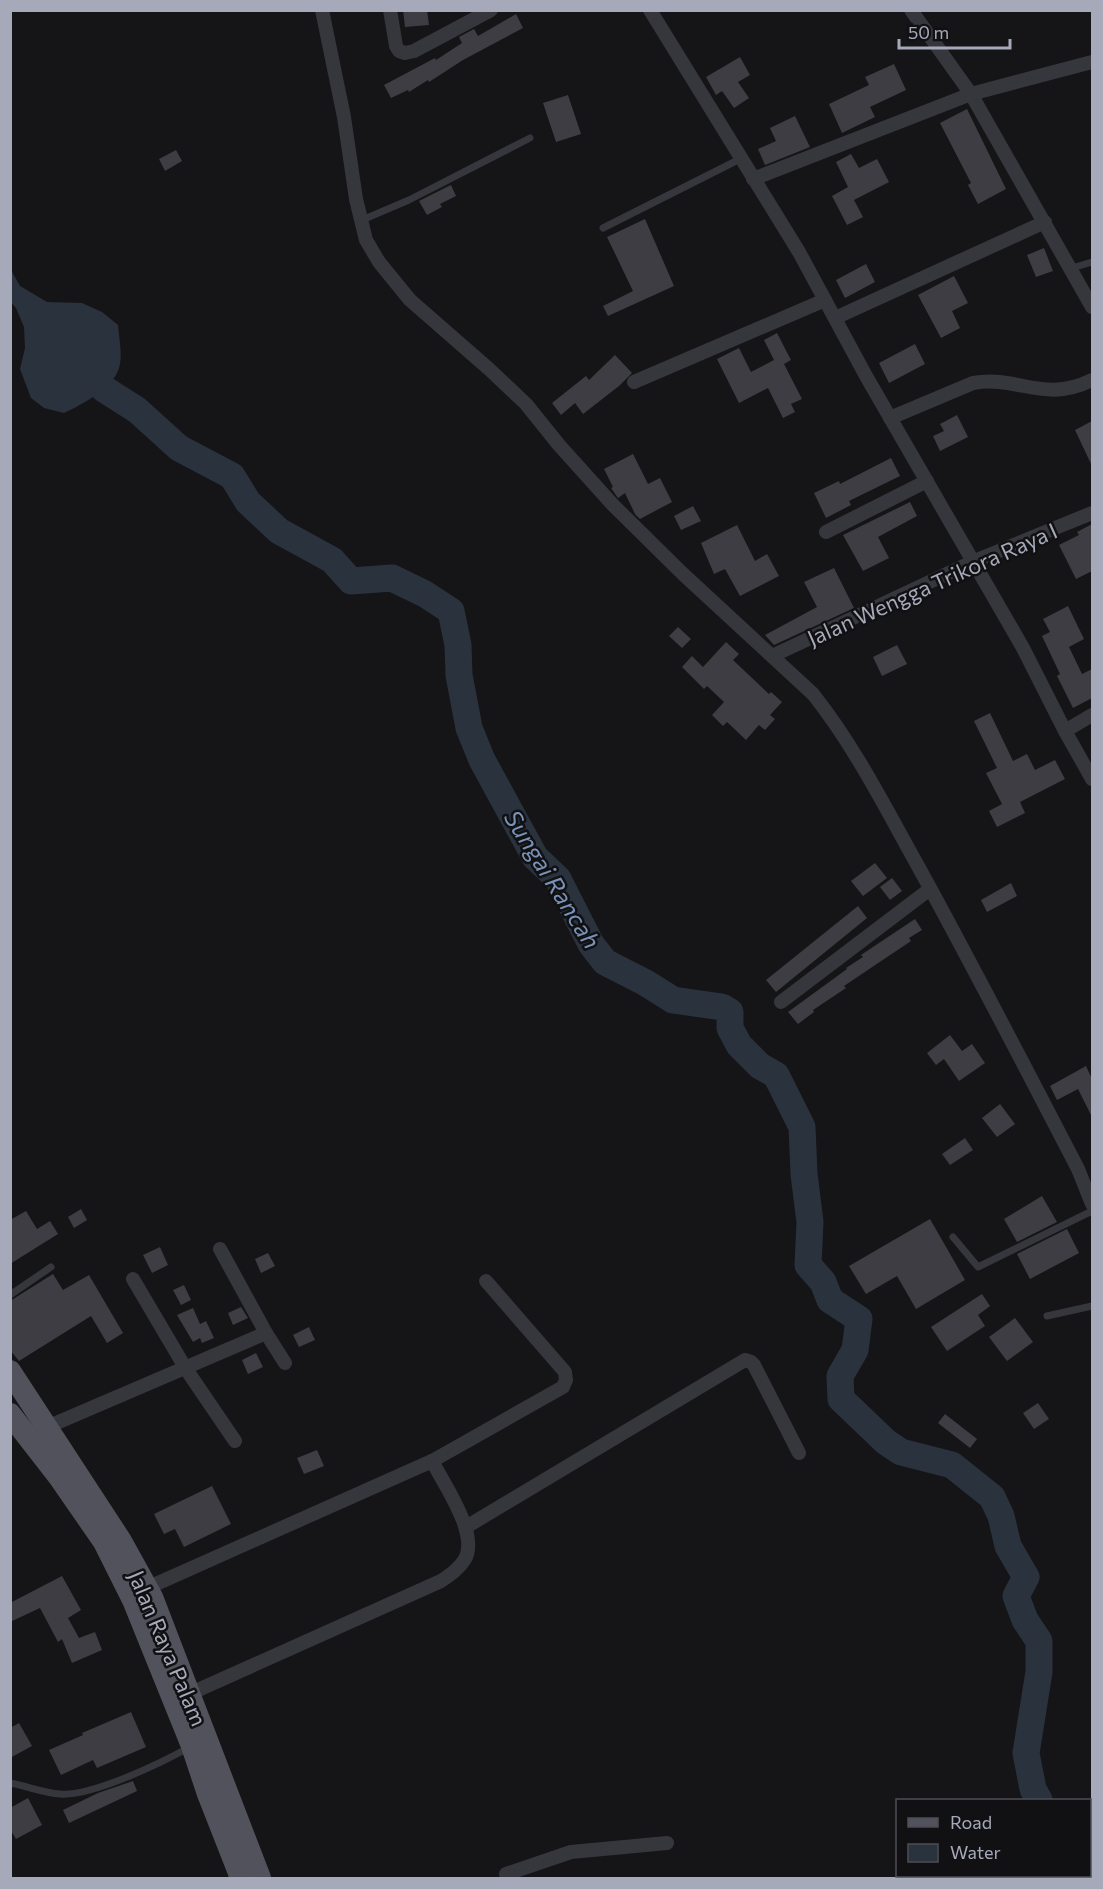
<svg xmlns="http://www.w3.org/2000/svg" width="1103" height="1889" font-family="Commissioner,sans-serif">
  <style>
    .water { fill: #2a323d }
    .lines { fill: none; stroke-linecap: round; stroke-linejoin: round }
    .river { stroke: #2a323d; stroke-width: 27 }
    .building { fill: #3d3d43 }
    .service { stroke: #36363d; stroke-width: 7 }
    .minor { stroke: #36363d; stroke-width: 14 }
    .primary { stroke: #52525c; stroke-width: 22 }
    .labels { text-anchor: middle; dominant-baseline: central; stroke-width: 5; stroke-linejoin: round; paint-order: stroke }
    .street-label { font-size: 22px; fill: #a6a9b9; stroke: #111012 }
    .water-label { font-size: 24px; font-style: italic; fill: #7992b7; stroke: #111012 }
  </style>
  <rect width="100%" height="100%" fill="#151517"/>
  <path class="water" d="M 11,270 L 20,286 L 47,302 L 82,303 L 102,312 L 118,325 C 119,338 123,356 119,368 C 112,390 82,404 64,413 L 44,408 L 31,398 L 20,369 L 25,348 L 24,327 L 16,308 L 11,302 Z"/>
  <g class="lines">
    <g class="river">
      <path d="M 78,361 L 104,389 L 137,410 L 179,448 L 232,476 L 248,502 L 279,531 L 332,560 L 351,581 L 392,578 L 425,594 L 451,611 L 458,645 L 459,675 L 469,728 L 482,760 L 535,857 L 558,879 L 591,944 L 605,962 L 646,983 L 673,1000 L 722,1007 L 730,1012 L 730,1028 L 739,1045 L 760,1066 L 776,1075 L 802,1127 L 804,1174 L 810,1222 L 808,1265 L 823,1282 L 830,1300 L 859,1319 L 855,1350 L 840,1376 L 841,1399 L 886,1442 L 901,1452 L 952,1465 L 992,1497 L 1001,1516 L 1008,1546 L 1026,1577 L 1016,1596 L 1025,1620 L 1039,1641 L 1039,1672 L 1026,1753 L 1033,1789 L 1039,1800"/>
      <path d="M 1076,1876 L 1077,1878"/>
    </g>
  </g>
  <g class="building">
    <path d="M 403,10 L 427,10 L 429,25 L 405,27 Z"/>
    <path d="M 516,14 L 523,28 L 463,60 L 429,82 L 428,80 L 409,92 L 408,90 L 391,98 L 384,85 L 435,58 L 436,60 L 462,43 L 459,37 L 474,29 L 478,36 Z"/>
    <path d="M 740,57 L 750,75 L 738,82 L 749,98 L 734,108 L 722,91 L 716,95 L 706,77 Z"/>
    <path d="M 894,64 L 906,90 L 870,107 L 875,117 L 842,133 L 829,104 L 869,85 L 865,77 Z"/>
    <path d="M 568,95 L 581,134 L 556,142 L 543,103 Z"/>
    <path d="M 967,109 L 1006,189 L 978,204 L 968,185 L 971,183 L 940,123 Z"/>
    <path d="M 795,116 L 810,147 L 765,165 L 758,149 L 776,141 L 770,128 Z"/>
    <path d="M 176,150 L 182,161 L 165,171 L 159,159 Z"/>
    <path d="M 851,154 L 859,168 L 877,159 L 889,182 L 854,200 L 863,217 L 847,225 L 832,196 L 848,187 L 836,162 Z"/>
    <path d="M 451,185 L 456,196 L 440,204 L 442,207 L 427,215 L 419,201 Z"/>
    <path d="M 645,219 L 674,286 L 608,316 L 603,306 L 633,291 L 607,237 Z"/>
    <path d="M 1044,248 L 1053,271 L 1036,277 L 1027,255 Z"/>
    <path d="M 866,264 L 875,282 L 845,298 L 836,280 Z"/>
    <path d="M 954,276 L 968,303 L 952,311 L 960,328 L 941,338 L 918,295 Z"/>
    <path d="M 777,333 L 791,360 L 784,364 L 802,399 L 791,404 L 795,412 L 783,418 L 768,388 L 739,403 L 717,359 L 739,348 L 751,372 L 774,360 L 764,340 Z"/>
    <path d="M 915,344 L 925,364 L 889,383 L 879,363 Z"/>
    <path d="M 615,355 L 632,373 L 619,386 L 583,414 L 575,403 L 561,415 L 552,403 L 586,376 L 589,380 Z"/>
    <path d="M 957,415 L 968,437 L 940,451 L 933,436 L 944,431 L 940,424 Z"/>
    <path d="M 1092,421 L 1092,466 L 1075,430 Z"/>
    <path d="M 633,454 L 648,484 L 660,478 L 672,502 L 640,519 L 635,514 L 625,493 L 618,498 L 611,488 L 613,487 L 604,469 Z"/>
    <path d="M 891,458 L 900,476 L 849,501 L 851,505 L 826,518 L 814,493 L 839,481 L 840,484 Z"/>
    <path d="M 910,502 L 917,516 L 878,537 L 889,558 L 863,571 L 843,535 Z"/>
    <path d="M 693,506 L 701,521 L 681,530 L 674,516 Z"/>
    <path d="M 1092,524 L 1092,571 L 1076,579 L 1059,545 L 1079,535 L 1077,532 Z"/>
    <path d="M 737,525 L 755,561 L 767,554 L 779,576 L 740,596 L 725,569 L 714,574 L 701,543 Z"/>
    <path d="M 834,568 L 854,608 L 774,645 L 765,635 L 817,607 L 804,582 Z"/>
    <path d="M 1068,606 L 1084,639 L 1069,647 L 1082,674 L 1092,669 L 1092,698 L 1073,708 L 1057,676 L 1060,674 L 1042,636 L 1050,632 L 1043,619 Z"/>
    <path d="M 678,627 L 691,639 L 682,648 L 669,636 Z"/>
    <path d="M 726,642 L 739,654 L 733,660 L 769,694 L 771,692 L 782,702 L 770,715 L 775,719 L 765,730 L 759,725 L 746,740 L 727,722 L 723,726 L 712,715 L 724,702 L 707,686 L 704,689 L 682,667 L 692,656 L 703,667 Z"/>
    <path d="M 897,645 L 907,664 L 882,676 L 873,657 Z"/>
    <path d="M 990,713 L 1013,761 L 1027,754 L 1035,770 L 1055,760 L 1065,779 L 1020,802 L 1025,813 L 997,827 L 989,811 L 1002,804 L 986,773 L 997,768 L 974,721 Z"/>
    <path d="M 875,863 L 887,878 L 863,896 L 851,881 Z"/>
    <path d="M 892,878 L 902,891 L 890,900 L 880,887 Z"/>
    <path d="M 1011,883 L 1017,896 L 987,912 L 981,900 Z"/>
    <path d="M 858,906 L 867,918 L 776,992 L 766,980 Z"/>
    <path d="M 915,919 L 922,930 L 909,938 L 911,941 L 844,986 L 846,988 L 813,1010 L 814,1012 L 798,1024 L 788,1012 L 847,969 L 846,968 L 863,957 L 861,955 Z"/>
    <path d="M 950,1035 L 962,1051 L 972,1044 L 985,1063 L 959,1081 L 944,1059 L 936,1065 L 927,1053 Z"/>
    <path d="M 1086,1066 L 1092,1079 L 1092,1117 L 1078,1089 L 1057,1100 L 1050,1086 Z"/>
    <path d="M 1000,1104 L 1015,1124 L 997,1137 L 982,1118 Z"/>
    <path d="M 965,1138 L 973,1150 L 950,1165 L 942,1154 Z"/>
    <path d="M 1042,1196 L 1057,1222 L 1017,1242 L 1004,1219 Z"/>
    <path d="M 81,1209 L 87,1220 L 74,1228 L 68,1217 Z"/>
    <path d="M 26,1211 L 37,1229 L 50,1221 L 58,1234 L 10,1264 L 10,1220 Z"/>
    <path d="M 930,1219 L 965,1280 L 916,1309 L 897,1276 L 866,1294 L 849,1266 Z"/>
    <path d="M 1067,1229 L 1079,1253 L 1030,1279 L 1017,1254 Z"/>
    <path d="M 160,1247 L 168,1265 L 152,1273 L 143,1255 Z"/>
    <path d="M 268,1253 L 275,1266 L 261,1273 L 255,1259 Z"/>
    <path d="M 53,1274 L 63,1290 L 89,1275 L 123,1333 L 107,1343 L 91,1316 L 19,1361 L 10,1350 L 10,1301 Z"/>
    <path d="M 184,1285 L 191,1300 L 181,1305 L 173,1290 Z"/>
    <path d="M 982,1294 L 990,1306 L 978,1315 L 985,1326 L 947,1351 L 931,1327 Z"/>
    <path d="M 241,1307 L 248,1318 L 233,1325 L 228,1313 Z"/>
    <path d="M 193,1308 L 200,1324 L 206,1321 L 214,1338 L 202,1343 L 200,1338 L 193,1342 L 177,1315 Z"/>
    <path d="M 1015,1318 L 1033,1342 L 1007,1361 L 989,1337 Z"/>
    <path d="M 309,1327 L 315,1340 L 299,1347 L 293,1335 Z"/>
    <path d="M 256,1353 L 263,1367 L 248,1374 L 242,1360 Z"/>
    <path d="M 1038,1403 L 1049,1419 L 1034,1429 L 1023,1413 Z"/>
    <path d="M 945,1414 L 977,1439 L 970,1448 L 938,1423 Z"/>
    <path d="M 317,1450 L 324,1466 L 304,1474 L 297,1458 Z"/>
    <path d="M 212,1486 L 231,1524 L 184,1547 L 175,1529 L 164,1534 L 154,1514 Z"/>
    <path d="M 62,1576 L 81,1610 L 68,1618 L 79,1638 L 95,1632 L 102,1650 L 72,1663 L 62,1639 L 58,1642 L 40,1608 L 10,1622 L 10,1603 Z"/>
    <path d="M 131,1712 L 146,1747 L 97,1768 L 93,1760 L 61,1775 L 49,1750 L 83,1735 L 82,1733 Z"/>
    <path d="M 19,1723 L 32,1746 L 10,1758 L 10,1728 Z"/>
    <path d="M 133,1781 L 137,1791 L 69,1823 L 63,1810 L 98,1793 Z"/>
    <path d="M 28,1798 L 42,1825 L 16,1839 L 10,1829 L 10,1808 Z"/>
  </g>
  <g class="lines">
    <g class="service">
      <path d="M 362,220 L 409,200 L 530,138"/>
      <path d="M 603,228 L 742,158"/>
      <path d="M 1072,268 L 1092,262"/>
      <path d="M 953,1237 L 978,1267 L 1092,1211"/>
      <path d="M 10,1295 L 51,1267"/>
      <path d="M 1047,1316 L 1092,1306"/>
      <path d="M 10,1783 C 27,1786 44,1793 60,1794 C 91,1797 161,1763 190,1747"/>
    </g>
    <g class="minor">
      <path d="M 322,10 L 344,117 L 356,199 L 366,240 L 379,262 L 410,300 L 489,369 L 526,404 L 559,445 L 613,505 L 683,574 L 813,694 C 855,747 885,807 918,866 C 973,966 1025,1067 1078,1169 L 1092,1204"/>
      <path d="M 390,10 L 396,46 L 399,51 L 405,53 L 414,51 L 491,10"/>
      <path d="M 650,10 L 799,252 L 866,376 L 1023,648 L 1065,731 L 1092,779"/>
      <path d="M 911,10 L 971,94 L 1092,307"/>
      <path d="M 753,179 L 971,94 L 1092,62"/>
      <path d="M 835,318 L 1045,222"/>
      <path d="M 634,382 L 825,300"/>
      <path d="M 890,418 L 973,383 C 1019,375 1043,404 1092,380"/>
      <path d="M 826,532 L 927,481"/>
      <path d="M 772,656 L 972,562 L 1092,513"/>
      <path d="M 1065,731 L 1092,715"/>
      <path d="M 781,1002 L 930,889"/>
      <path d="M 220,1249 L 266,1333 L 285,1363"/>
      <path d="M 133,1279 L 186,1369 L 235,1441"/>
      <path d="M 47,1427 L 266,1333"/>
      <path d="M 466,1527 L 745,1360 L 751,1362 L 754,1365 L 799,1453"/>
      <path d="M 147,1588 L 432,1461 L 563,1387 L 566,1380 L 565,1372 L 486,1281"/>
      <path d="M 189,1694 L 441,1581 C 450,1575 459,1569 465,1559 C 479,1534 444,1484 432,1461"/>
      <path d="M 506,1874 L 571,1852 L 667,1843"/>
    </g>
    <g class="primary">
      <path d="M 10,1371 L 121,1541 L 152,1597 L 260,1878"/>
      <path d="M 10,1414 L 59,1477 L 104,1542 L 133,1600 L 192,1746 L 208,1794 L 241,1878"/>
    </g>
  </g>
  <g class="labels">
    <g class="street-label">
      <text transform="translate(932 584) rotate(-24)">Jalan Wengga Trikora Raya I</text>
      <text transform="translate(168 1648) rotate(67)">Jalan Raya Palam</text>
    </g>
    <g class="water-label">
      <text transform="translate(553 879) rotate(58)">Sungai Rancah</text>
    </g>
  </g>
  <rect width="1103" height="1889" fill="none" stroke="#a6a9b9" stroke-width="24"/>
  <rect x="896" y="1799" width="195" height="78" fill="#111012" stroke="#4d4d55" stroke-width="1.5"/>
  <rect x="908" y="1818" width="30" height="9" fill="#52525c" stroke="#4d4d55" stroke-width="1.5"/>
  <text x="950" y="1829" font-size="18" fill="#a6a9b9">Road</text>
  <rect x="908" y="1844" width="30" height="18" fill="#2a323d" stroke="#4d4d55" stroke-width="1.5"/>
  <text x="950" y="1859" font-size="18" fill="#a6a9b9">Water</text>
  <path d="M899 39v9h111v-9" fill="none" stroke="#a6a9b9" stroke-width="3"/>
  <text x="908" y="39" font-size="18" fill="#a6a9b9" stroke="#111012" stroke-width="4.5" paint-order="stroke">50 m</text>
</svg>
